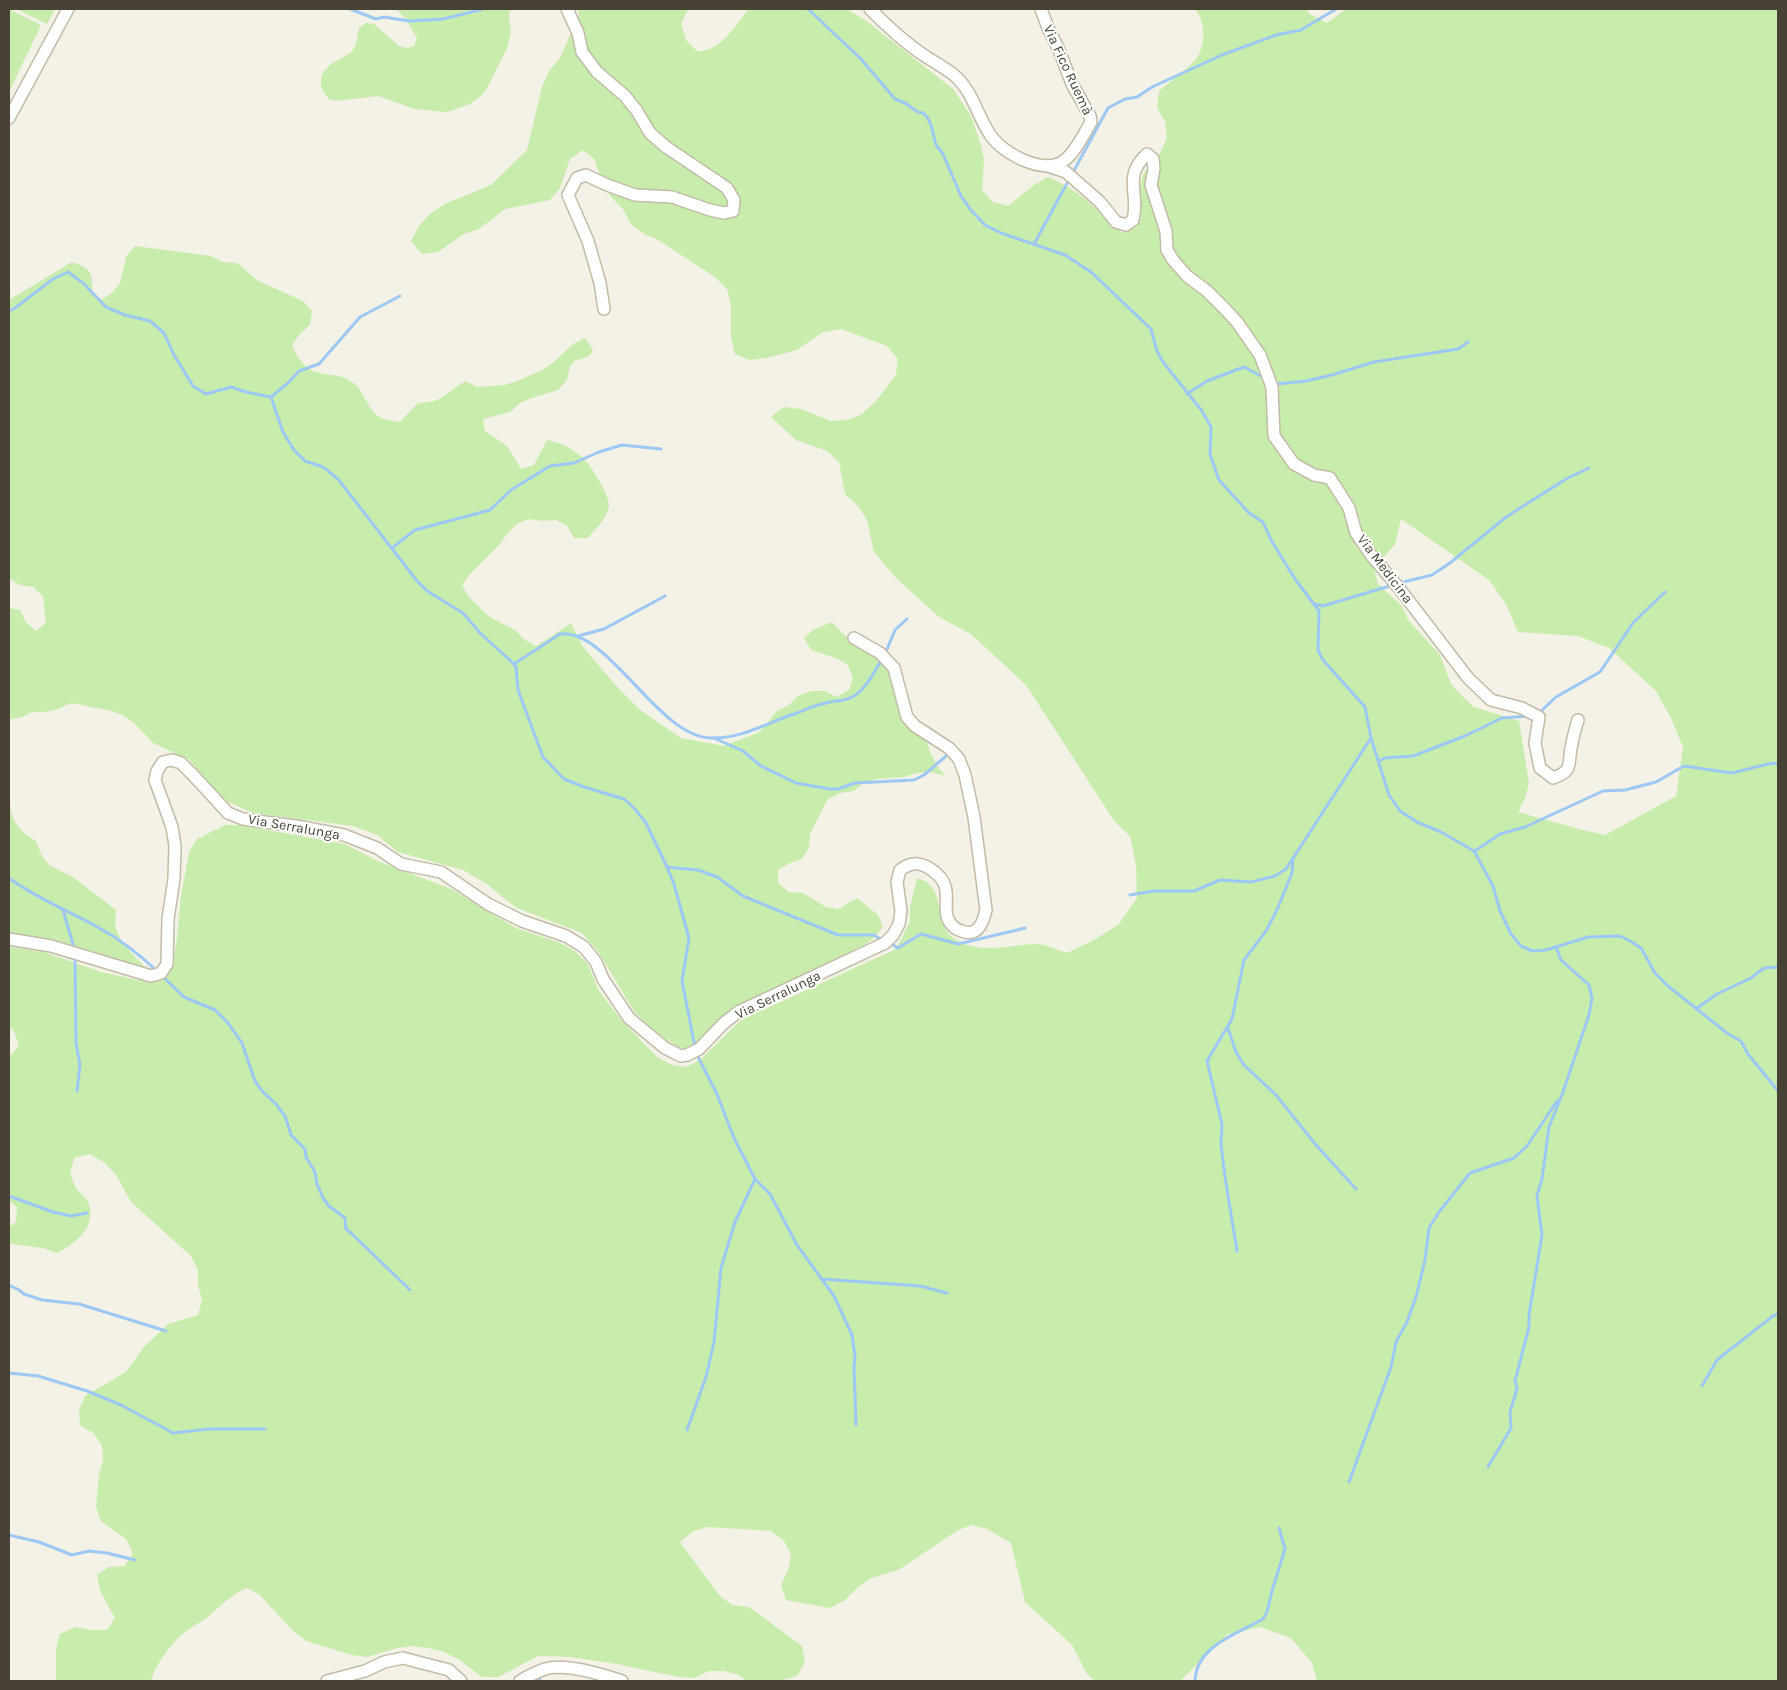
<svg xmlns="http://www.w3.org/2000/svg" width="1787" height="1690" font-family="Karla,sans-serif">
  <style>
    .green { fill: #c8ecab; fill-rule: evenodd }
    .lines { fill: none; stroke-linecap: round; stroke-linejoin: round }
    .stream { stroke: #9cc8f6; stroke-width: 3 }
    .minor-casing { stroke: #c1bba7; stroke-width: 14 }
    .minor { stroke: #fff; stroke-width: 11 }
    .labels { text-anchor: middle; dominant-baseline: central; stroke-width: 4; stroke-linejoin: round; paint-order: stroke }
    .street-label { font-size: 14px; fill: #484234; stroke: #fff }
  </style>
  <rect width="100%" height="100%" fill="#f4f1e6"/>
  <g class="green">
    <path d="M 9,9 L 41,25 L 9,92 Z"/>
    <path d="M 16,9 L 55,9 L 47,24 Z"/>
    <path d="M 396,9 L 510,9 L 509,18 L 511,32 L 507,49 L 499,64 L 488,87 L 483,94 L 470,104 L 447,112 L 415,109 L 378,96 L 337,101 L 329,99 L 324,93 L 321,86 L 321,78 L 324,71 L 331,64 L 352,52 L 356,44 L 359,28 L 366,23 L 374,24 L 399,46 L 407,48 L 414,46 L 417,38 L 405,18 Z"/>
    <path d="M 578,9 L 688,9 L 681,24 L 686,40 L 697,51 C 720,53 736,24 749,9 L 846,9 L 865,20 L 953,89 L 971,116 L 981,145 L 984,160 L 982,190 L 993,202 L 1008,206 L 1034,185 L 1048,177 C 1078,189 1099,211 1122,233 L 1137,227 L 1141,217 L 1140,187 L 1143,174 L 1160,153 L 1167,138 L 1165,122 L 1157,107 L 1159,91 C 1170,81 1185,72 1195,60 C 1206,47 1206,21 1195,9 L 1306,9 L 1310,14 L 1327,23 L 1346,9 L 1778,9 L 1778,1681 L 1317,1681 L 1312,1663 L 1291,1638 L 1260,1627 L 1228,1634 L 1180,1681 L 1095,1681 L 1087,1674 L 1072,1645 L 1025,1602 L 1011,1543 L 987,1529 L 972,1525 L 958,1530 L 900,1569 L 869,1579 L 856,1589 L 845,1600 L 830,1608 L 786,1600 L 781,1585 L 788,1570 L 791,1555 L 784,1541 L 771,1531 L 707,1527 L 692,1532 L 680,1542 L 719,1595 L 732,1605 L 749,1607 L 802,1646 L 805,1662 L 797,1676 L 779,1681 L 746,1681 L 739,1675 L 724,1671 L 709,1671 L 694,1678 L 678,1677 L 617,1664 L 570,1657 L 538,1656 L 498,1677 L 482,1677 L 458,1659 L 444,1652 L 428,1648 L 412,1646 L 397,1648 L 367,1657 L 352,1655 L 306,1641 L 293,1631 L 260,1595 L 247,1588 C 229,1596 224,1603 210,1615 C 202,1622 192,1626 184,1633 C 171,1643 155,1666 151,1681 L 56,1681 L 56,1649 L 60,1634 L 75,1627 L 91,1630 L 107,1630 L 115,1618 L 100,1591 L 97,1575 L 109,1567 L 125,1566 L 133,1553 L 126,1539 L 101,1521 L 96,1507 L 99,1475 L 103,1460 L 102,1445 L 93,1433 L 80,1425 L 79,1410 L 85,1396 L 126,1372 L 144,1347 L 168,1324 L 198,1315 L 202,1300 L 198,1285 L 198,1270 L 191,1256 L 131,1202 L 116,1175 L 105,1163 L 90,1154 L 74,1158 L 70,1174 C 72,1179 74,1184 77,1189 C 80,1194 87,1198 89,1204 C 96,1228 76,1243 57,1253 L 43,1248 L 11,1244 L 9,1241 L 9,1227 L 16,1222 L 17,1207 L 9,1201 L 9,1057 L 19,1046 L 14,1032 L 9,1026 L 9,947 L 44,952 L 101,972 L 151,983 L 165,978 L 173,964 L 177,938 L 181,896 L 189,852 L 197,839 L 225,825 L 240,825 L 344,844 L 380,862 L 451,889 L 516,928 L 560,943 L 575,951 L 587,963 L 599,991 L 622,1021 L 657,1057 L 672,1065 L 687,1067 L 701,1059 L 741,1020 L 896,949 L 910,922 L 910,907 L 917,878 C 920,879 925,881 928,883 C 945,898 933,924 955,939 C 979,955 1008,945 1034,944 C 1046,944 1056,949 1067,953 L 1094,940 L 1119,924 L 1137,898 L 1136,866 L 1130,836 L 1115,822 L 1026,685 L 971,634 L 939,617 L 896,578 L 874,552 L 867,520 L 858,506 L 845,494 L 839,462 L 827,451 L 796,440 L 771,417 L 784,407 L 801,409 L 831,421 L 848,420 L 862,414 L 876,401 L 896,375 L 898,359 L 887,346 L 841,329 L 823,332 L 797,350 L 767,358 L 750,360 L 735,354 L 731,338 L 731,305 L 727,289 L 715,277 L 658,240 L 644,234 L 631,224 L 623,209 L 611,197 L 600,176 L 595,160 L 583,150 L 570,159 L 560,188 L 550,200 L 505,209 L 479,229 L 464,234 L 438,252 L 422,254 L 411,241 L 419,226 L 430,214 L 445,204 L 491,185 L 527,150 L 542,87 L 549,71 L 560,58 L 579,15 ZM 1401,519 L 1489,580 L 1506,604 L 1518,632 L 1578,636 L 1609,648 L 1656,691 L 1671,718 L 1683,747 L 1676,796 L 1605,835 L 1583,830 L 1518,812 L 1525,798 L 1529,783 L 1519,721 L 1474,707 L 1462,696 L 1451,684 L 1440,655 L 1408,620 L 1402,606 L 1378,584 L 1374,569 L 1395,544 Z"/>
    <path d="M 135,246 L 211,256 L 223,262 L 237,263 L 258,281 L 303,301 L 312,311 L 310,325 L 300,334 L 292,345 C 310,389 335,364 357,386 C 360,389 362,395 365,399 C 376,418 379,419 400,422 L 418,403 C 447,402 444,392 466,381 L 477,387 L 505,385 L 517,381 L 542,370 L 554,362 L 573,344 L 585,338 L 593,350 L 589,356 L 575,361 L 570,366 L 567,380 L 558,390 L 532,398 L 520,403 L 510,412 L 483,419 L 485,431 L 507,446 L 521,469 L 534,465 L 547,440 C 559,442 571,448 581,456 C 589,462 610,496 609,506 C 607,519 596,528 588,538 L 574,538 L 567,526 L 556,520 L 542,521 L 529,519 L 517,524 L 507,534 L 499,545 L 470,574 L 462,585 L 469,597 L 488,616 L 515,630 L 525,640 L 537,646 L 571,623 L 583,647 L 619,689 L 639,709 L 681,738 L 724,746 L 760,732 L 777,711 L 789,705 L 798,696 L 811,691 L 825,691 L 837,697 L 849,690 L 853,678 L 848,665 L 836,658 L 811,650 L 804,638 L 813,630 L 832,622 L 850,641 L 867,649 L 888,669 L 903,722 L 910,730 L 927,742 C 931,756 935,765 946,776 L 931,772 L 917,773 L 904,777 L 877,779 L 864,782 L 854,791 L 840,793 L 828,799 L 810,834 L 809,848 L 802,859 L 790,863 L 778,870 L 778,883 L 789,892 L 803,893 L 826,907 L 839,909 L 857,898 L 878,915 L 883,927 L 875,937 L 864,945 L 732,1009 L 699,1041 L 687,1048 L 679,1048 L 653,1030 L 634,1011 L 599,953 L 582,933 L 517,908 L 506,900 L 487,884 L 463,870 L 398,852 L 377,835 L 353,826 L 253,813 L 226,801 L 207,782 L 190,760 L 153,743 L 135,724 L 124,716 L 112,711 L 71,703 L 58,709 L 45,712 L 32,712 L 20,718 L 9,719 L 9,608 L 20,610 L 26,622 L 36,631 L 46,623 L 43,596 L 33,587 L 20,585 L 9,578 L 9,300 L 72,262 C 90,268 93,272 92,291 L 101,300 L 112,293 L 120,283 L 126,257 Z"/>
    <path d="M 9,787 C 10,795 9,804 11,811 C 14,826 24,834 36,841 L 41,854 L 49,865 L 73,877 L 116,910 C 116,914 115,918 115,922 C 116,940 135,956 146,968 L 60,941 L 9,932 Z"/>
  </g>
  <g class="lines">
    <g class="stream">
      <path d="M 350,9 L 376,19 L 384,17 L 409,21 L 443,19 L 484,9"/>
      <path d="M 808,9 L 861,59 L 895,99 L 905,103 L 918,112 L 923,113 L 927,117 L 931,125 L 936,145 L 943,154 L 961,196 L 970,209 L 985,225 L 1001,233 L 1065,255 L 1091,272 L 1151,329 L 1157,351 L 1163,362 L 1202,411 L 1211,427 L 1210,454 L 1219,480 L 1249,513 L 1263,522 L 1271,540 L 1295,579 L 1319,611 L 1318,650 L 1323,660 L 1365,707 L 1371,738 L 1389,795 L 1400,811 L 1417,822 L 1441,832 L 1474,851 L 1493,886 L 1500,911 L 1511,934 L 1521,946 L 1533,951 L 1546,950 L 1588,937 L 1620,936 L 1632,942 L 1641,948 L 1655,973 L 1668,986 L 1727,1033 L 1741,1041 L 1748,1054 L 1778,1091"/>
      <path d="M 1034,244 L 1108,108 L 1125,99 L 1137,97 L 1152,87 L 1222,55 L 1276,35 L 1301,30 L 1336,9"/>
      <path d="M 9,311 L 15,308 L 53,279 L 68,272 L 83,283 L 106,307 L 125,315 L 150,321 L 164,333 L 174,355 L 193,386 L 206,394 L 231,387 L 246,392 L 271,397 L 283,432 L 294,450 L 305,461 L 323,467 L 338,479 L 417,581 L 427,591 L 463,613 L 480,633 L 512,662 L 516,667 L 518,690 L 543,757 L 564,779 L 584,787 L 624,799 L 634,808 L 646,823 L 667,867 L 674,884 L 689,938 L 682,981 L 695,1047"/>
      <path d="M 1275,383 L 1277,384 L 1306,381 L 1332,375 L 1374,362 L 1458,349 L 1468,342"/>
      <path d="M 1187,394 L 1207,381 L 1244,367 L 1265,378"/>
      <path d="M 271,397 L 288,383 L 299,371 L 319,364 L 360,317 L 400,296"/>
      <path d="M 392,548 L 415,530 L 490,510 L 511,490 L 550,466 L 574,463 L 599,452 L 622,445 L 661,449"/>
      <path d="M 1399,583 L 1432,575 L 1450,563 L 1506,517 L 1566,479 L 1589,468"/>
      <path d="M 1315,604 L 1323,606 L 1393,585"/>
      <path d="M 578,636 L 604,629 L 665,596"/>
      <path d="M 885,654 L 895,630 L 907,619"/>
      <path d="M 514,664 L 560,634 C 609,629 658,737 711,738 C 741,739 767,723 794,714 C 805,710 815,705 826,703 C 835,700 843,702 852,697 C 865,691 875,671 882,659"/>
      <path d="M 1539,713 L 1556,697 L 1600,672 L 1633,623 L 1665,592"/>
      <path d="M 714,738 L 743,751 L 761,766 L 796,783 L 830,789 L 838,789 L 855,783 L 914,780 L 924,775 L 946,756"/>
      <path d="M 1379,761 L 1385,758 L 1413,756 L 1465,736 L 1502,718 L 1529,716"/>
      <path d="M 1475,851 L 1500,834 L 1525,827 L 1603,791 L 1625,790 L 1656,782 L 1684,766 L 1732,773 L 1768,764 L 1778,763"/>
      <path d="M 667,867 L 698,870 L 717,877 L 743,896 L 838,935 L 874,935 L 882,940"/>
      <path d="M 9,878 C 37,899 70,911 101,929 C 121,940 140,955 157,971"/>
      <path d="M 1130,895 L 1154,891 L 1194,891 L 1220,880 L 1251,882 L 1275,876 L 1286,869 L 1371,738"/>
      <path d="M 63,910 L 75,951"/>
      <path d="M 888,942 L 898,948 L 921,934 L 958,944 L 1025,928"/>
      <path d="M 75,957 L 76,1043 L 80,1065 L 77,1091"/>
      <path d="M 161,975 L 184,997 L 215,1010 L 228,1023 L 242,1043 L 255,1081 L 262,1091 L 276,1104 L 285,1116 L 291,1135 L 305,1149 L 306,1157 L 315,1172 L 317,1184 L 323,1198 L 329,1206 L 345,1218 L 346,1229 L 352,1234 L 410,1290"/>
      <path d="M 1696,1009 L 1717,994 L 1751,978 L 1764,968 L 1778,967"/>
      <path d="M 1228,1028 L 1236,1052 L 1244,1065 L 1276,1095 L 1316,1145 L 1356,1189"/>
      <path d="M 696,1053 L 716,1092 L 734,1138 L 755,1179 L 770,1194 L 797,1245 L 834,1296 L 852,1335 L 855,1356 L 854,1367 L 856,1425"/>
      <path d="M 9,1196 L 53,1212 L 71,1216 L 87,1213"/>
      <path d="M 1237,1251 L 1225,1177 L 1221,1144 L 1222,1124 L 1207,1061 L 1232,1019 L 1244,960 L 1266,931 L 1277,910 L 1292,873 L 1293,858"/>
      <path d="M 821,1279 L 920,1286 L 947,1293"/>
      <path d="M 9,1285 L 19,1290 L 24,1294 L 42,1300 L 79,1304 L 166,1331"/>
      <path d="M 9,1373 L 38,1376 L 87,1391 L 121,1405 L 173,1433 L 209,1429 L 265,1429"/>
      <path d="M 1702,1386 L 1717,1360 L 1773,1316 L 1778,1314"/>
      <path d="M 687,1430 L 706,1377 L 714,1342 L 721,1268 L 735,1222 L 755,1179"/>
      <path d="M 1488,1467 L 1511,1428 L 1510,1412 L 1517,1389 L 1515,1381 L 1529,1327 L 1529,1315 L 1542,1235 L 1537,1196 L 1542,1179 L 1549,1127 L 1563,1092 L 1589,1015 L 1592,998 L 1589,985 L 1561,960 L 1556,947"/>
      <path d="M 1349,1482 L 1391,1367 L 1396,1342 L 1407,1322 L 1416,1297 L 1425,1260 L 1429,1228 L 1439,1212 L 1470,1173 L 1514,1158 L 1527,1146 L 1557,1101"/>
      <path d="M 9,1535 L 39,1542 L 72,1555 L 89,1551 L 107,1553 L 135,1560"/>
      <path d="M 539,1678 L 540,1681"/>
      <path d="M 1195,1681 C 1196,1646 1237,1634 1263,1619 L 1267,1612 L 1272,1591 L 1285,1549 L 1279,1528"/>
    </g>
    <g class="minor-casing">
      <g id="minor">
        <path d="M 567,9 L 578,33 L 582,52 L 597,72 L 625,96 L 637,111 L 650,133 L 666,147 L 727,188 L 734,200 L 733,211 L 724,213 L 710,210 L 672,197 L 635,195 L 607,185 L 586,175 L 577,178 L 568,195 L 588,241 L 600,283 L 604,309"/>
        <path d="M 870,9 C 886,25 903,41 922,54 C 932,61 944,67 954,75 C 973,91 977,116 991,136 C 1004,154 1044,176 1065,160 C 1076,151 1084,134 1091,122 L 1090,116 L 1072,84 L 1059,50 L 1048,28 L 1041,9"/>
        <path d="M 9,118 L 68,9"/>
        <path d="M 1048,166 L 1066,172 L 1100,202 L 1116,222 L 1126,225 L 1133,220 C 1140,193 1122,177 1147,154 L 1153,159 L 1154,169 L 1151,185 L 1166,231 L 1167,250 L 1173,260 L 1187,276 L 1207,291 L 1226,310 L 1237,322 L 1260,355 L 1272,387 L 1274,436 L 1294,464 L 1314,475 L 1330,478 L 1349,508 L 1356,533 L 1371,555 L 1399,588 L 1468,678 L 1491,700 L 1522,708 L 1539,717 L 1535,743 L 1540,768 L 1553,778 C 1573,771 1568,765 1571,748 C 1573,738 1575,729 1578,720"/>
        <path d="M 9,939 L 51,946 L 151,976 L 161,973 L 167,964 L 168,919 L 174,879 L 175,846 L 172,827 L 155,780 L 157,771 L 163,762 L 172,760 L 181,763 L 193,775 L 228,813 L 243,819 L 296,826 L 344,835 L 377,848 L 401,864 L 441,872 L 488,904 L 522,921 L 566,936 L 584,947 L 596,962 L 603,979 L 629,1018 L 665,1048 L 681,1056 L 687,1055 L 699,1049 L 724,1023 L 738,1012 L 885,943 L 893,935 L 899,924 L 901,911 L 897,882 L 900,870 C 906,866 911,863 918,864 C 928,865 942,876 945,886 C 949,898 942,914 951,924 C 954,928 960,931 965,932 C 979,935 983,922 986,910 L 974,817 L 965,775 L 959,759 L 949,748 L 915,726 L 907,717 L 894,668 L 880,653 L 854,638"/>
        <path d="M 327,1681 L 365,1671 L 384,1662 L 403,1658 L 449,1670 L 461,1681"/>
        <path d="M 520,1681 C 527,1677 536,1672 545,1669 C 566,1663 601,1674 622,1681"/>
      </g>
    </g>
    <use href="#minor" class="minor"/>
  </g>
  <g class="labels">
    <g class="street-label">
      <text transform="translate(1068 70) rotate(65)">Via Fico Ruemà</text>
      <text transform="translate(1385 569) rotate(53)">Via Medicina</text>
      <text transform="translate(294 827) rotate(10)">Via Serralunga</text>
      <text transform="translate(778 995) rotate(-26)">Via Serralunga</text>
    </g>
  </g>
  <rect width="1787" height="1690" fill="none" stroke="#484234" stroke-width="20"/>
</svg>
